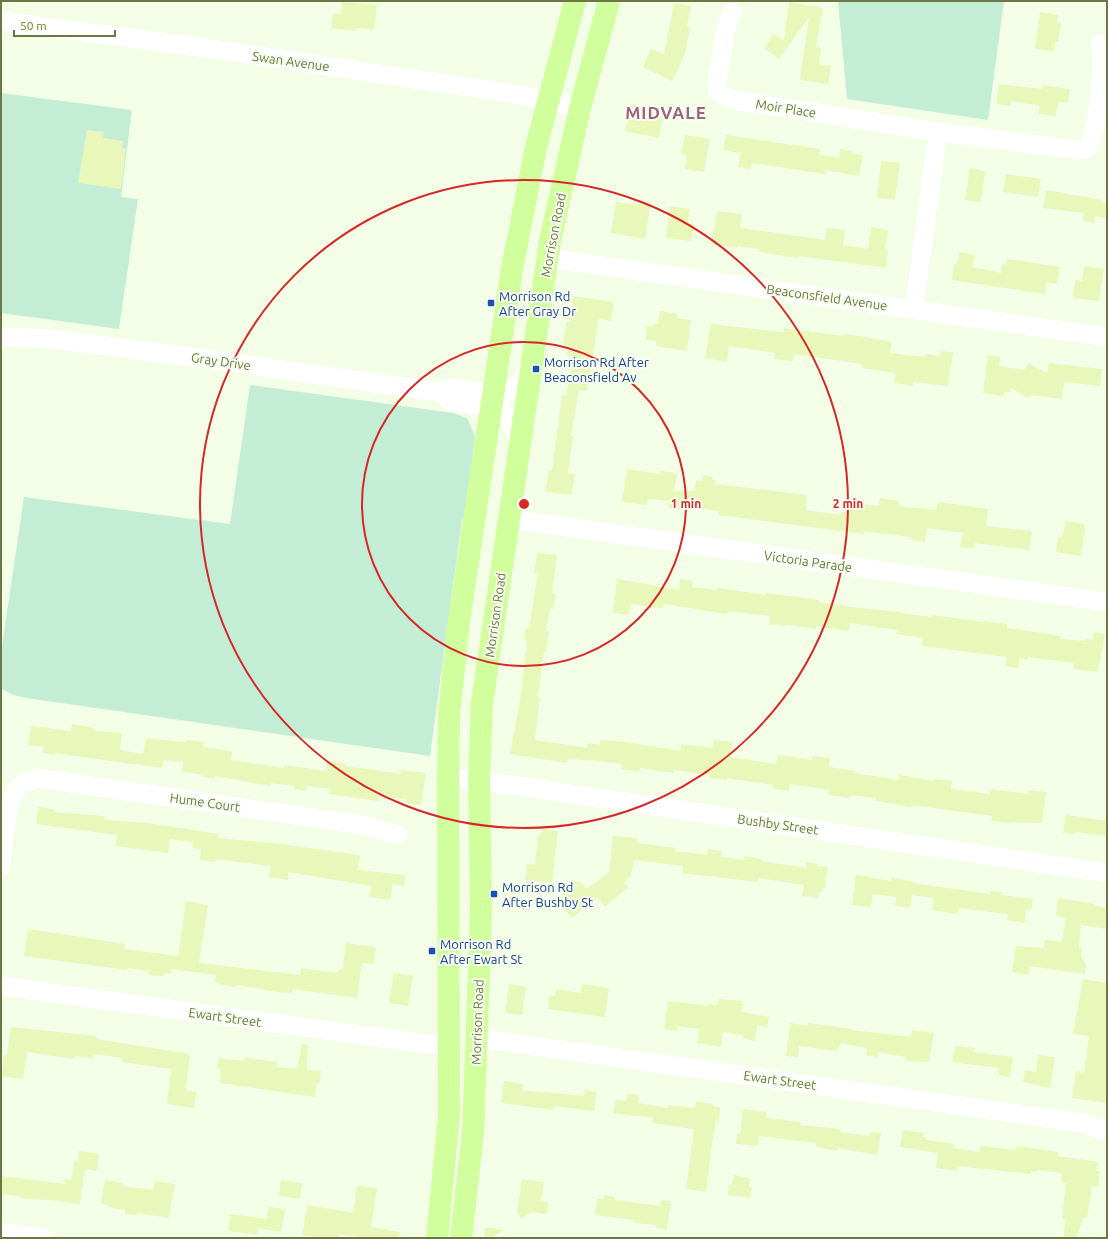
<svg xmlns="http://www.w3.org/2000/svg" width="1108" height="1239" viewBox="0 0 1108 1239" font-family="Ubuntu,sans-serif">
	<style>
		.green { fill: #c3eed5 }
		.building { fill: #e9f7bb }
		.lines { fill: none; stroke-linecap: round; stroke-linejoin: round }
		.minor { stroke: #fff; stroke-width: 19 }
		.major { stroke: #d2ff9d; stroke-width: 22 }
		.ring { fill: none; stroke: #d62828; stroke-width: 2 }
		.transit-dot { fill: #1a4fb4; stroke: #f8ffef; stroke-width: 1.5 }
		.labels { text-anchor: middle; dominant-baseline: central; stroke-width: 4; stroke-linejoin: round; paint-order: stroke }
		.street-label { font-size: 13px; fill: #6d7645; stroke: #f8ffef }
		.transit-label { font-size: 13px; fill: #164399; stroke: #f8ffef; text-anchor: start }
		.district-label { font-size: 17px; font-weight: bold; letter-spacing: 1px; fill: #9e6381; stroke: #f8ffef }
		.centre { fill: #d62828; stroke: #f8ffef; stroke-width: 2 }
		.ring-label { font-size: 12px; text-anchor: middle; font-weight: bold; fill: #d62828; stroke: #f8ffef; stroke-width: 4; stroke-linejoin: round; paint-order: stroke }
	</style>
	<rect width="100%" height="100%" fill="#f4fee6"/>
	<g class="green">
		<polygon points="838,1 1004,1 988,120 847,99"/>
		<polygon points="1,93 132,110 121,197 138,199 119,329 1,313"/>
		<polygon points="250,385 453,413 467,418 475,436 465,522 462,519 430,756 26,698 13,695 2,689 1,653 24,497 230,524"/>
	</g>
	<g class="building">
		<polygon points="342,2 377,5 374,30 356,28 356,31 331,28 333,13 341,14"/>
		<polygon points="789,2 823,8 816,47 821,48 819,64 831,66 828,84 800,80 809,17 779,59 764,48 774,34 784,41"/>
		<polygon points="674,3 691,6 687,26 690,27 685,54 672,81 643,67 651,49 664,54"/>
		<polygon points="1040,12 1058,15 1057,23 1061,23 1058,42 1055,42 1054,51 1035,49"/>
		<polygon points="999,84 1042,89 1043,85 1070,89 1068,103 1058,102 1056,116 1038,114 1040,106 1011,101 1010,106 996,104"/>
		<polygon points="631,104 664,110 659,138 625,131"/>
		<polygon points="87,130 104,132 103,138 123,141 122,148 126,149 121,189 78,183"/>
		<polygon points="685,135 710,139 704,172 685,169 687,155 681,154"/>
		<polygon points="726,135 820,149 819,155 839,158 840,149 852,151 851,153 863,155 859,176 825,170 825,174 752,163 751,169 738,167 741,153 723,150"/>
		<polygon points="881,161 900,163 895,200 877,198"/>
		<polygon points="970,168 985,171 981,202 965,200"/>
		<polygon points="1006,174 1041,179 1038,197 1003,192"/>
		<polygon points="1046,190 1101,200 1102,203 1107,203 1107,218 1095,216 1094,223 1083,221 1084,213 1043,208"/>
		<polygon points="639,200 651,202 645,239 611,233 616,202 638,205"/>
		<polygon points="670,206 690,209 688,223 694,224 691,241 666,238"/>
		<polygon points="717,211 742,214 740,228 825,240 827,228 845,230 843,245 868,249 871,227 888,230 885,250 888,250 886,268 799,256 799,258 785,256 759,252 760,249 737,246 737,248 711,244"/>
		<polygon points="959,252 975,255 973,267 1001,273 1002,264 1005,265 1007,259 1060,267 1057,284 1047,282 1045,294 952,280 954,264 957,265"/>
		<polygon points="1084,266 1104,269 1099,301 1073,298 1075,280 1082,281"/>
		<polygon points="573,296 614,302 611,321 599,319 587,391 579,390 571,436 573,437 568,473 575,474 572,495 545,492 549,470 552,471 562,395 566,396 573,357 567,356 569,347 563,346 566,322 570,322"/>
		<polygon points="660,311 678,314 677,318 691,320 687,351 656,346 656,341 646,340 647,326 653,327 654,324 658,324"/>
		<polygon points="711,324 772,331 784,332 784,328 842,336 842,334 860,336 892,342 890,353 924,357 925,354 940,356 940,351 953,352 948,386 913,382 913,386 894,383 895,373 861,368 862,364 794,354 793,361 774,359 775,353 729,346 727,362 705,358"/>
		<polygon points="988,355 1000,357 999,366 1024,370 1028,363 1047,373 1049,363 1102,369 1100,386 1064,382 1062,399 1030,395 1028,398 1011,388 1010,392 1005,392 1004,396 983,393"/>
		<polygon points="627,469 660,474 660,471 677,473 674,491 695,491 696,480 702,481 703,475 713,477 712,480 716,480 715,484 807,495 806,510 840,515 841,512 846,512 848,502 879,506 880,498 899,501 898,506 936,510 938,502 988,509 986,526 1032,531 1029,550 975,543 974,549 960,547 963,533 927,528 925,542 911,540 911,537 864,531 864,534 718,515 719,511 700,508 700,506 680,504 679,510 668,508 669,501 648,499 647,505 622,502"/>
		<polygon points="1065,521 1084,524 1085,529 1081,556 1056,552 1058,537 1063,536"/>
		<polygon points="537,553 557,555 552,593 556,594 553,609 550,608 546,631 549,631 546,653 544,652 538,697 540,697 535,740 587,748 588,743 600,745 600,740 625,742 680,751 681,744 713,748 714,740 733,742 730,757 776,764 778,755 812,760 812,756 830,758 829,767 855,771 854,773 898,780 899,775 934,781 934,779 952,781 951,789 990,794 991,789 1028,794 1028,790 1046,792 1042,823 1011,822 1011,823 991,821 992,816 912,805 911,807 894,804 876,801 876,798 851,795 850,798 828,795 829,790 790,784 789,791 772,789 773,785 727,778 727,780 709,778 709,775 674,770 674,773 640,768 639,772 621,769 622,764 598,761 568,759 567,763 510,754 521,695 527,640 524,639 526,628 529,629 538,573 534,573"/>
		<polygon points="617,579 679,590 680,579 693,581 692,587 716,590 717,588 766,595 766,593 819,600 819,602 852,607 900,612 900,613 932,617 932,615 984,622 984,621 1007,624 1007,628 1060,636 1060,639 1085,641 1086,639 1093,640 1094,632 1105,634 1098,672 1073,669 1074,663 1028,657 1027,660 1020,658 1018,668 1006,666 1007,657 922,646 923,638 896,634 897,630 850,623 849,631 816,626 816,629 787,625 786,626 769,624 770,616 728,611 727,614 664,604 663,608 631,604 629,615 613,613"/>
		<polygon points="72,724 95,728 94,731 122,733 120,750 143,754 146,738 185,742 186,740 204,742 203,747 232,751 231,760 284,768 284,765 326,771 328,761 346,764 346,766 401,774 401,770 426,773 421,805 406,803 406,799 380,796 379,801 363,799 329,794 330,789 307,786 306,791 294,789 295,786 271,783 271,786 215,776 215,779 204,777 204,775 182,772 183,762 163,760 162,768 125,763 55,753 55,755 43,753 44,747 28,745 31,726 71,731"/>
		<polygon points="38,807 54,809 54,812 105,816 104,820 148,823 219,834 218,838 273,843 360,855 358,870 406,875 404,886 393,884 390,900 369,897 371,886 288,872 288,880 269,877 271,866 215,859 215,862 200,860 201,849 193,848 193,842 170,839 168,853 115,846 117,835 36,824"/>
		<polygon points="1066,815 1107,821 1107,836 1075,832 1075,834 1063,833"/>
		<polygon points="542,828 558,831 552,883 525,880 527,864 535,865 538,835 541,835"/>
		<polygon points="613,836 637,838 637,843 676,848 675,851 707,855 708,849 722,851 721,857 744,860 744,856 762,859 761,861 806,868 806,862 817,864 817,866 828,867 825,888 822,888 822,892 819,892 818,898 802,896 804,885 759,878 758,882 682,873 683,866 634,860 631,876 624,882 628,887 605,907 597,897 572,918 557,900 575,882 580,882 587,889 609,872"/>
		<polygon points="856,875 891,881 892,877 920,884 990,894 991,891 1002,892 1001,895 1033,899 1031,910 1026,910 1025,923 1007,920 1008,914 959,908 958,914 932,910 934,898 912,895 910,908 895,906 896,897 873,894 871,907 852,905"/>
		<polygon points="1058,898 1095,904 1095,906 1107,908 1107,929 1081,925 1079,948 1082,948 1081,957 1086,964 1085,974 1030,966 1028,975 1012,972 1016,946 1044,948 1045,940 1062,942 1066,918 1056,916"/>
		<polygon points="186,901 208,905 199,963 300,975 301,968 336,973 343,967 346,943 376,947 373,964 362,963 357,998 293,989 292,993 283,992 283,993 237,985 236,987 219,984 219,983 215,982 216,975 172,969 171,974 164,973 163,976 148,975 149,971 128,968 127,970 24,956 28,929 125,944 124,949 178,956"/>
		<polygon points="394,973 413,976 408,1006 389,1003"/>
		<polygon points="1083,979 1107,983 1107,1103 1072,1098 1076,1071 1084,1073 1089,1036 1073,1034"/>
		<polygon points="509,984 526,987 522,1015 505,1013"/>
		<polygon points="582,984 609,988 605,1017 548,1009 549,996 555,996 556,989 581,993"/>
		<polygon points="719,999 743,1001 741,1012 769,1017 767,1027 757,1025 755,1041 743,1039 743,1035 723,1032 721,1047 697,1043 699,1029 677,1026 677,1031 664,1029 668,1001 709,1006 709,1004 718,1005"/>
		<polygon points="790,1023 808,1026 808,1023 852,1029 852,1030 911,1037 912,1030 934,1033 929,1062 905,1061 906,1057 878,1052 878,1057 866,1055 867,1048 841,1043 837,1051 799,1046 798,1057 786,1056"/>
		<polygon points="11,1027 97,1036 96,1039 190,1054 186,1090 197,1092 194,1108 167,1104 171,1069 122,1062 122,1058 94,1054 93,1059 75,1056 74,1059 27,1052 23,1079 1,1076 4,1055 7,1055"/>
		<polygon points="302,1044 308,1045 307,1070 321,1071 320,1083 317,1083 315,1097 220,1083 221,1069 217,1069 219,1058 244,1061 244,1057 255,1059 278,1062 277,1067 297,1069"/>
		<polygon points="955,1046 975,1048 974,1052 1013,1057 1010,1077 998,1075 999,1068 952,1062"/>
		<polygon points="1038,1055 1055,1057 1050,1088 1023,1082 1025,1070 1036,1072"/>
		<polygon points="504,1081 523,1084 522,1090 543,1093 544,1092 584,1096 585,1090 597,1092 594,1111 554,1106 554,1110 501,1103"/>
		<polygon points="627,1094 639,1095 638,1103 667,1108 668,1105 695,1108 696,1102 700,1102 713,1104 713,1106 720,1107 719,1121 716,1121 712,1142 706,1192 686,1189 694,1129 652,1123 653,1118 613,1113 616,1100 626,1101"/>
		<polygon points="743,1109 767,1112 766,1118 801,1122 800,1125 841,1129 840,1132 869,1136 870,1132 881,1133 877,1155 838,1148 837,1151 816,1147 816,1143 759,1136 758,1146 736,1144 737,1133 740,1134"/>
		<polygon points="903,1130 924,1133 923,1137 926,1137 926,1140 954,1144 953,1148 980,1152 980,1146 1017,1150 1017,1146 1058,1152 1058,1156 1098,1162 1096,1171 1100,1171 1098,1187 1092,1186 1087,1218 1083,1218 1077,1238 1063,1238 1066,1219 1062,1218 1066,1183 1061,1182 1062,1173 1037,1170 1036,1172 1031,1171 1031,1174 958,1166 957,1171 936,1168 938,1153 900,1147"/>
		<polygon points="79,1151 99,1154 97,1171 85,1169 80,1204 50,1200 20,1198 20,1196 1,1194 1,1176 65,1184 65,1179 72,1180 74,1160 78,1161"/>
		<polygon points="734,1175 750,1178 749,1187 752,1188 750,1198 728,1195 729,1185 732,1185"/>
		<polygon points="522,1179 544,1182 541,1201 549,1202 547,1214 532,1212 521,1219 517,1212"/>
		<polygon points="105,1180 122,1183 122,1186 154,1190 155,1181 175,1184 169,1218 137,1213 137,1215 125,1214 125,1210 108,1207 108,1205 101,1204"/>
		<polygon points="281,1180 302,1183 300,1199 279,1196"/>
		<polygon points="357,1186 377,1188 371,1227 400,1232 399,1238 365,1238 339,1234 339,1238 302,1236 307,1205 353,1213"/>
		<polygon points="604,1195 615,1197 615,1200 660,1206 661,1200 671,1201 667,1230 656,1228 656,1225 634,1223 635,1220 595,1215 597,1199 603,1199"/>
		<polygon points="268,1207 285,1209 281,1232 258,1228 257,1235 228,1231 230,1214 267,1219"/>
		<polygon points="485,1227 504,1230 491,1238 484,1238"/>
	</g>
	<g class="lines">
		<g class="minor">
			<path d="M732,12L725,32L717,83V91L734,100L938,132L1078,150L1086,149C1099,130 1104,67 1101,43"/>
			<polyline points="1,21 199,47 515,94 580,108"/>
			<polyline points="547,258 1107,337"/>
			<polyline points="914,309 938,132"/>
			<polyline points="1,337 52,339 199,358 439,392 450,388 485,393 508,418 520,440"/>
			<polyline points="446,398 449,401 481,406 507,394 522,380 531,362"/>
			<polyline points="509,519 1107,602"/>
			<polyline points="448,778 510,785 1107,873"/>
			<path d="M1,866C4,844 4,795 24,783C27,781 32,780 36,778L364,825L398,835"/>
			<polyline points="1,986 449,1047"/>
			<polyline points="477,1038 1083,1123 1107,1132"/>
			<polyline points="1,1232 44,1238"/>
		</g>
		<g class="major">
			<polyline points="437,1238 449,1116 448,778 449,715 459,621 512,269 536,147 575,1"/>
			<polyline points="461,1238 473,1133 479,971 481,905 479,780 482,703 550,241 580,108 609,1"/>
		</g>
	</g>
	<g class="ring">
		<circle cx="524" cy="504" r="162"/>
		<circle cx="524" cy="504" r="324"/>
	</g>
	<g class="transit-dot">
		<rect x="487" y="299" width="8" height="8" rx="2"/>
		<rect x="532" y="365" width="8" height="8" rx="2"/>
		<rect x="490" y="890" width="8" height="8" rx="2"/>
		<rect x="428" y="947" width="8" height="8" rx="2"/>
	</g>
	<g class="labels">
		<g class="street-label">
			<text transform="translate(291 61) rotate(8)">Swan Avenue</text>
			<text transform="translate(786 108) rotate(9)">Moir Place</text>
			<text transform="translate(553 235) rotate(-79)">Morrison Road</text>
			<text transform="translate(827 297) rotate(8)">Beaconsfield Avenue</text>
			<text transform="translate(221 361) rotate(8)">Gray Drive</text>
			<text transform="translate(808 561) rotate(8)">Victoria Parade</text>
			<text transform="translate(495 615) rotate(-82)">Morrison Road</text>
			<text transform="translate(205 802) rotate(8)">Hume Court</text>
			<text transform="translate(778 824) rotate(8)">Bushby Street</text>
			<text transform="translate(225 1017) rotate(8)">Ewart Street</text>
			<text transform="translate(477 1022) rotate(-88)">Morrison Road</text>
			<text transform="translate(780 1080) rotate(8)">Ewart Street</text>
		</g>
		<g class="transit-label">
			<text x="499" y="296">Morrison Rd<tspan x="499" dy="15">After Gray Dr</tspan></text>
			<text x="544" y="362">Morrison Rd After<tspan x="544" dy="15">Beaconsfield Av</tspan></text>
			<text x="502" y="887">Morrison Rd<tspan x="502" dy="15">After Bushby St</tspan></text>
			<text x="440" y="944">Morrison Rd<tspan x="440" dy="15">After Ewart St</tspan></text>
		</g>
		<g class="district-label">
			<text x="666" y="112">MIDVALE</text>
		</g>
	</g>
	<circle cx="524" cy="504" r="6" class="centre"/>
	<g class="ring-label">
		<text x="686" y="508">1 min</text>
		<text x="848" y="508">2 min</text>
	</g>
	<rect width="1108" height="1239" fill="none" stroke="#6d7645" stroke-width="4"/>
	<path d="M14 30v6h101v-6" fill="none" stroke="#6d7645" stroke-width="2"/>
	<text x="20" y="30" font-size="12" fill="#6d7645" stroke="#f8ffef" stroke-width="3" paint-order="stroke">50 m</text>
</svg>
